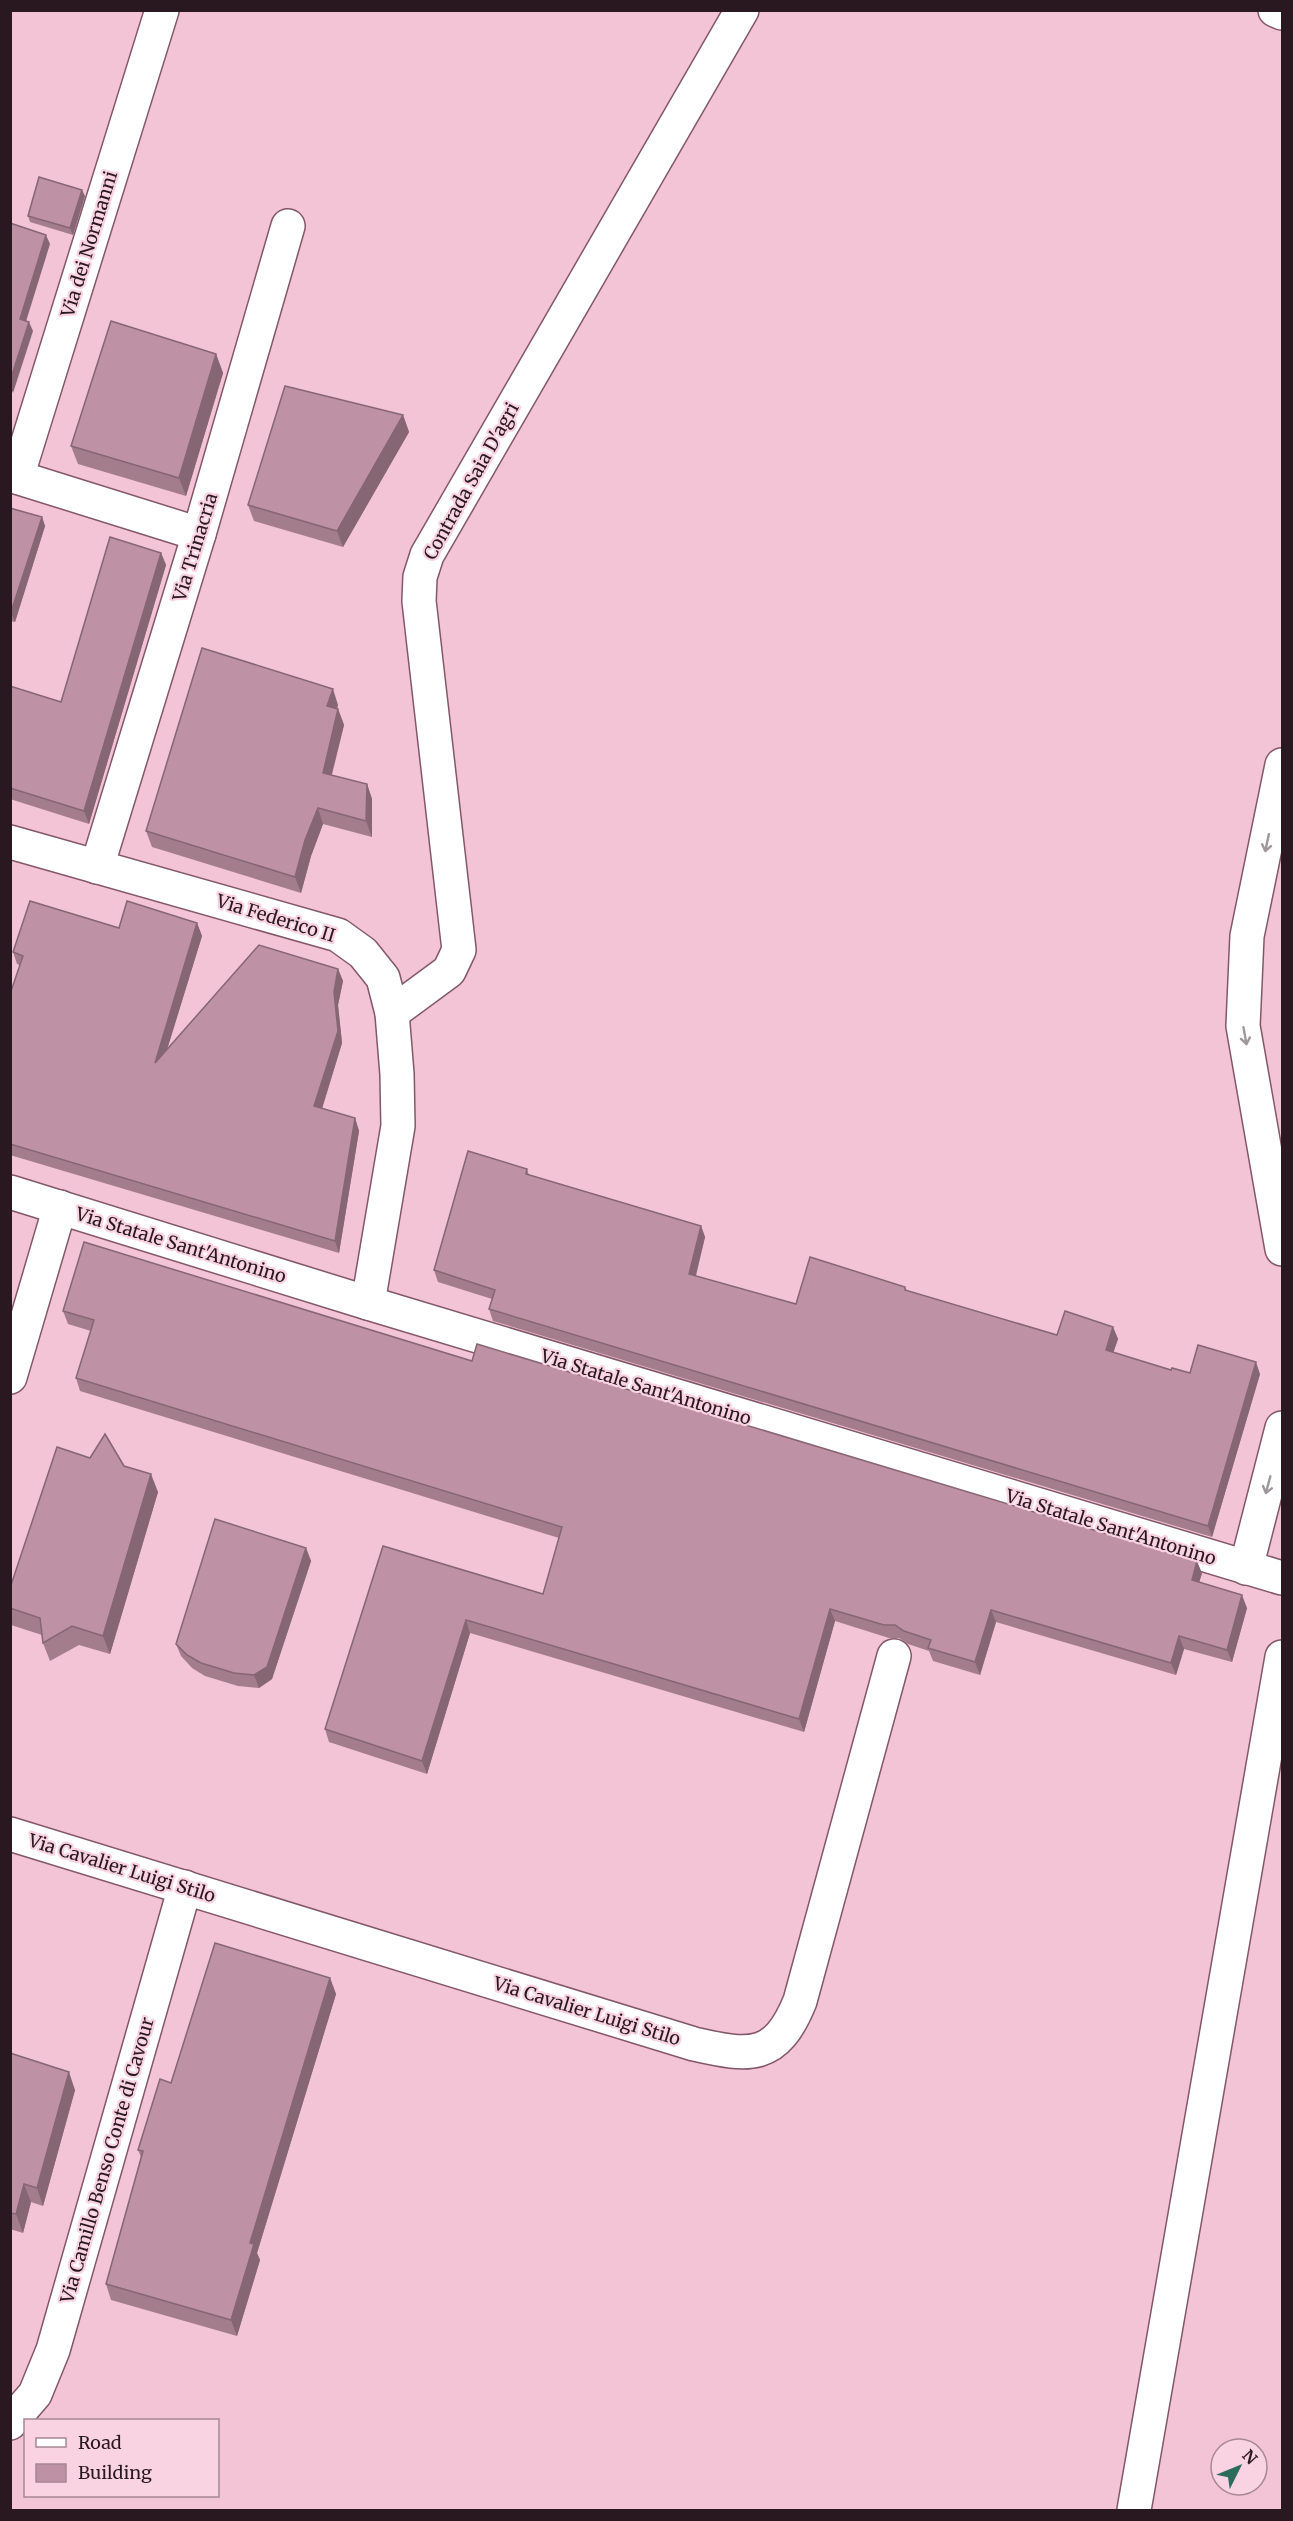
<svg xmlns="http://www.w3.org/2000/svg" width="1293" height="2521" viewBox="0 0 1293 2521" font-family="Merriweather,serif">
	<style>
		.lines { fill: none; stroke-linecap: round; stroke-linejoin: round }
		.street-casing { stroke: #825869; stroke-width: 36 }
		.secondary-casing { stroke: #825869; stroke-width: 36 }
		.highway-casing { stroke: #825869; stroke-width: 36 }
		.street { stroke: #fff; stroke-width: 33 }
		.secondary { stroke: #fff; stroke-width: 33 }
		.highway { stroke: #fff; stroke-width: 33 }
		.wall { fill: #a47d8d }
		.shaded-wall { fill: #866673 }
		.building { fill: #bf91a4; stroke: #866673; stroke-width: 1.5 }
		.oneway { stroke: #9f979b }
		.labels { text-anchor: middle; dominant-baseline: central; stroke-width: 4.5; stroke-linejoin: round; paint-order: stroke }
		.street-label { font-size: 18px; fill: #2a1820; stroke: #fad3e2 }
	</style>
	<rect width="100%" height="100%" fill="#f3c3d6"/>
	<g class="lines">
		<g class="street-casing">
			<g id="street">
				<polyline points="1275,10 1282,13"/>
				<polyline points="10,475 199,534"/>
				<polyline points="17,477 162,10"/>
				<polyline points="10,842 338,935 363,953 383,978 392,1013 397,1074 398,1126 368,1303"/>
				<polyline points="97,867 199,534 288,226"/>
				<polyline points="392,1013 449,971 459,950 419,601 420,577 427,555 742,10"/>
				<polyline points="10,1377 60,1207"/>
				<path d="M10,1834L694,2044C751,2057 776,2060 800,2001L894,1656"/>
				<polyline points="10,2423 35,2394 53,2350 185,1887"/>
			</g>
		</g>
		<g class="secondary-casing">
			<g id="secondary">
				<polyline points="1282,765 1247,936 1243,1026 1282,1249"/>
				<polyline points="10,1192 368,1303 1282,1578"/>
				<polyline points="1246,1568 1282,1428"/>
			</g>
		</g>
		<g class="highway-casing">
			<polyline id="highway" points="1134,2510 1282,1657"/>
		</g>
		<use href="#street" class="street"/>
		<use href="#secondary" class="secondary"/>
		<use href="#highway" class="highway"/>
	</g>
	<g class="wall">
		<polygon points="85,196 73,235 30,222 28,216"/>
		<polygon points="216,354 223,373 186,496 78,464 71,446"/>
		<polygon points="403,415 409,432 343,547 254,521 248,505"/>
		<polygon points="10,508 42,517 45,526 15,622 10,621"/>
		<polygon points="161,553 166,565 89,824 10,799 10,686 61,702"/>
		<polygon points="338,705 337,709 338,709 344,725 332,775 367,784 372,799 372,837 323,824 311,856 301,893 152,847 146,831"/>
		<polygon points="197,923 202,936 167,1049 338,969 343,981 338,1005 342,1043 322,1109 355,1118 359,1131 339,1253 10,1155 10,994 20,965 17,964 13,952 119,928"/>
		<polygon points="527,1169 529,1175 701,1226 705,1237 696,1276 796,1304 905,1287 907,1291 1057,1335 1113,1327 1118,1339 1113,1353 1171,1370 1190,1373 1260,1374 1212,1537 493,1321 489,1309 492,1299 438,1282 434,1270"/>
		<polygon points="63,1311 472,1361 1202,1573 1199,1582 1247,1608 1232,1662 1184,1649 1176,1675 996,1622 980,1675 933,1661 929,1651 908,1644 899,1638 889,1638 835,1621 804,1732 470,1633 427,1774 329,1742 325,1729 383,1546 543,1594 559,1538 80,1391 76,1378 91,1331 68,1324"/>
		<polygon points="90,1458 124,1466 158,1492 110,1654 79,1645 50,1661 43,1643 42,1635 11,1625 10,1588"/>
		<polygon points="306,1548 311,1561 272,1679 259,1688 238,1686 205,1676 192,1668 181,1656 176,1644"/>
		<polygon points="330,1978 336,1994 257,2253 260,2260 237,2336 111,2300 106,2284 141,2157 138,2150 171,2083"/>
		<polygon points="10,2053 75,2090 43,2206 31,2202 23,2233 10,2229"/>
	</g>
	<g class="shaded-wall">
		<polygon points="82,190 85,196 73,235 70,228"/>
		<polygon points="46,235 50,244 24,328 20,319"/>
		<polygon points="29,322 33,331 13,393 10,386 10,381"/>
		<polygon points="216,354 223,373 186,496 179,478"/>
		<polygon points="403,415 409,432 343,547 337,531"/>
		<polygon points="42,517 45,526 15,622 11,612"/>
		<polygon points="161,553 166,565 89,824 84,811"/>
		<polygon points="333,689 338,705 333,722 327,706"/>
		<polygon points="338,709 344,725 328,788 323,773"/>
		<polygon points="367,784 372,799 372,837 366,821"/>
		<polygon points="318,808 323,824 311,856 301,893 295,877 305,840"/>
		<polygon points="197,923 202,936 159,1076 155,1063"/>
		<polygon points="338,969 343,981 338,1005 342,1043 319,1118 314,1106 334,992"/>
		<polygon points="355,1118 359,1131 339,1253 335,1241"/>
		<polygon points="701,1226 705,1237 693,1286 689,1274"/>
		<polygon points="1113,1327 1118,1339 1110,1362 1106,1350"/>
		<polygon points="1256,1362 1260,1374 1212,1537 1208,1526"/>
		<polygon points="151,1474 158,1492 110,1654 103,1636"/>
		<polygon points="306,1548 311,1561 272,1679 259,1688 254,1675"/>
		<polygon points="1197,1561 1202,1573 1196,1593 1192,1580"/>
		<polygon points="1242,1595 1247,1608 1232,1662 1227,1650"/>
		<polygon points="830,1609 835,1621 804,1732 799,1719"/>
		<polygon points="991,1610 996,1622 980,1675 975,1662"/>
		<polygon points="466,1620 470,1633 427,1774 422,1761"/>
		<polygon points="1179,1636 1184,1649 1176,1675 1171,1663"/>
		<polygon points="330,1978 336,1994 257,2253 260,2260 237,2336 231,2320 250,2243"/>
		<polygon points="69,2072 75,2090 43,2206 37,2188"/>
		<polygon points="24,2184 31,2202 23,2233 16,2214"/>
	</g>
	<g class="building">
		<polygon points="39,177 82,190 70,228 28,216"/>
		<polygon points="10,223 46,235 20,319 29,322 10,381"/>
		<polygon points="111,321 216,354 179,478 71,446"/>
		<polygon points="285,386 403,415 337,531 248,505"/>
		<polygon points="10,508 42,517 11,612 10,612"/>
		<polygon points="110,537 161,553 84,811 10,788 10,686 61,702"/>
		<polygon points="202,648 333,689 327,706 338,709 323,773 367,784 366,821 318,808 305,840 295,877 146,831"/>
		<polygon points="30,901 119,928 127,901 197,923 155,1063 259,945 338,969 334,992 338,1031 314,1106 355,1118 335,1241 10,1144 10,994 23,956 13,952"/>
		<polygon points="468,1151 527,1169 526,1174 701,1226 689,1274 796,1304 810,1257 905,1287 905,1290 1057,1335 1065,1311 1113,1327 1106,1350 1171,1370 1172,1368 1190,1373 1198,1345 1256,1362 1208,1526 489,1309 495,1290 434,1270"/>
		<polygon points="84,1242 472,1361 477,1344 1197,1561 1192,1580 1242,1595 1227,1650 1179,1636 1171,1663 991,1610 975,1662 928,1648 931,1640 904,1631 895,1625 884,1625 830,1609 799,1719 466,1620 422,1761 325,1729 383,1546 543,1594 562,1527 76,1378 94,1320 63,1311"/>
		<polygon points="105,1434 124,1466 151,1474 103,1636 72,1626 43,1643 40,1618 10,1608 10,1588 57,1447 90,1458"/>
		<polygon points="215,1519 306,1548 267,1667 254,1675 234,1673 201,1663 187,1655 176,1644"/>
		<polygon points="215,1943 330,1978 250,2243 254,2244 231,2320 106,2284 143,2151 138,2150 160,2079 171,2083"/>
		<polygon points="10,2053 69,2072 37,2188 24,2184 16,2214 10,2213"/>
	</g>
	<defs><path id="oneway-shaft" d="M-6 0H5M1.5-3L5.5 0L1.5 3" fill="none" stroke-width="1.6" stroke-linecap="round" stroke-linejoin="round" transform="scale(1.5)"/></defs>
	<g class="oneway">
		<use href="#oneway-shaft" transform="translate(1267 843) rotate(102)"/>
		<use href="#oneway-shaft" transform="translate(1245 1036) rotate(80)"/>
		<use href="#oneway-shaft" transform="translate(1268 1485) rotate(105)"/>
	</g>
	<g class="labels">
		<g class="street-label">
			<text transform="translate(89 244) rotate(-73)">Via dei Normanni</text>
			<text transform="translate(471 481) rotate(-61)">Contrada Saia D'agri</text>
			<text transform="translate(195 547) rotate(-73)">Via Trinacria</text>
			<text transform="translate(276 918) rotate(17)">Via Federico II</text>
			<text transform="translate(181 1245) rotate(17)">Via Statale Sant'Antonino</text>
			<text transform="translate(646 1387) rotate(17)">Via Statale Sant'Antonino</text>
			<text transform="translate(1111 1527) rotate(17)">Via Statale Sant'Antonino</text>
			<text transform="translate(122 1868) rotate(17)">Via Cavalier Luigi Stilo</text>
			<text transform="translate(587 2011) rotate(17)">Via Cavalier Luigi Stilo</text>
			<text transform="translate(107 2160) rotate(-74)">Via Camillo Benso Conte di Cavour</text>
		</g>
	</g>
	<rect width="1293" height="2521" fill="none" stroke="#2a1820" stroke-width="24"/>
	<rect x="24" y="2419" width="195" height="78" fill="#fad3e2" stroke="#a78894" stroke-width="1.5"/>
	<rect x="36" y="2438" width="30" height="9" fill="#ffffff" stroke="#a78894" stroke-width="1.5"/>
	<text x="78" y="2449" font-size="18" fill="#2a1820">Road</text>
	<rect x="36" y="2464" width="30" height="18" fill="#bf91a4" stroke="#a78894" stroke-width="1.5"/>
	<text x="78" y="2479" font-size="18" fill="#2a1820">Building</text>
	<g transform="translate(1239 2467) rotate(47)"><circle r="28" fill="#fad3e2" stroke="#a78894" stroke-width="1.5"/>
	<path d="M0-4.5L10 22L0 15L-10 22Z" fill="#2b6c5a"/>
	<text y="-9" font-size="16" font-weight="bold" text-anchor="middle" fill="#2a1820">N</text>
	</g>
</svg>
